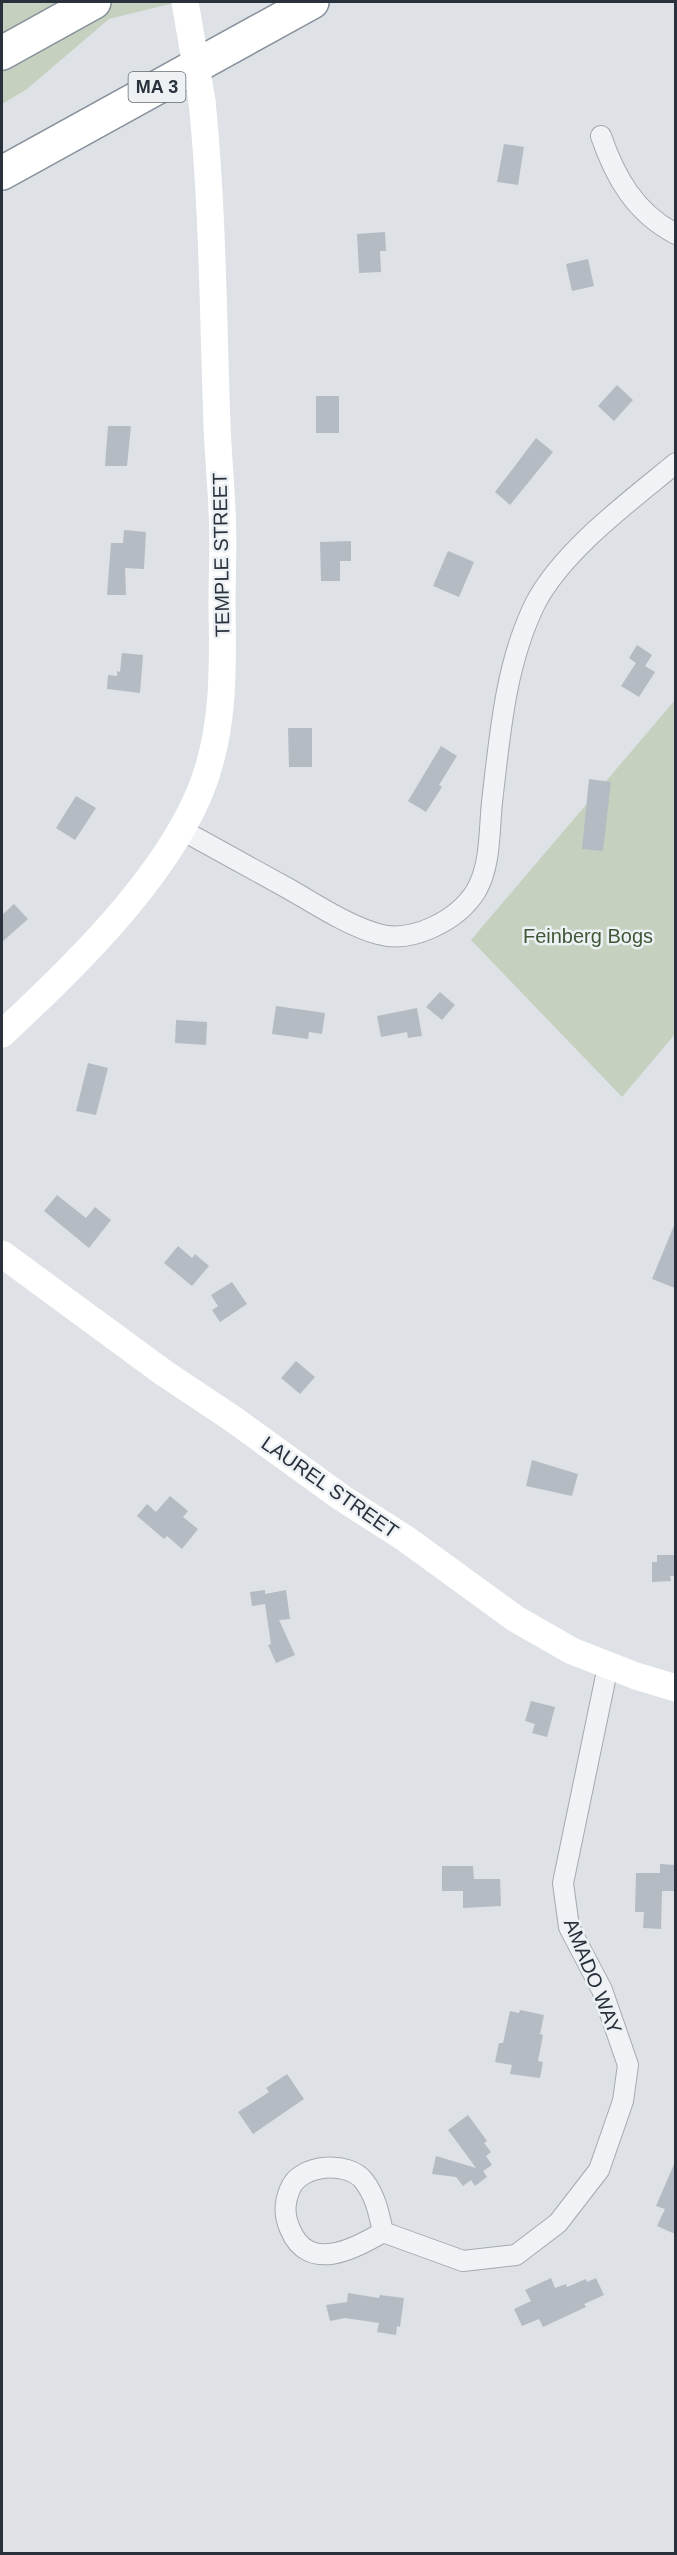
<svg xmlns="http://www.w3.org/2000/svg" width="677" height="2555" viewBox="0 0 677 2555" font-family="Arial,sans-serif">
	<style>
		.green { fill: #c5d0bf }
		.building { fill: #b5bbc3 }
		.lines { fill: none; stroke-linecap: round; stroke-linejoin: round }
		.minor-casing { stroke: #a4a9b0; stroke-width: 22 }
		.motorway-casing { stroke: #86919c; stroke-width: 36 }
		.minor { stroke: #f0f2f5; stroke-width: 20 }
		.secondary { stroke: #fff; stroke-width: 27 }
		.motorway { stroke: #fff; stroke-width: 33 }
		.secondary-bridge { stroke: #fff; stroke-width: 27 }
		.labels { text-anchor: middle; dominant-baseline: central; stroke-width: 5; stroke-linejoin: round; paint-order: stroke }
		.shield { fill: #edf1f4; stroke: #636b73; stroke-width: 1.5 }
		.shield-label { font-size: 18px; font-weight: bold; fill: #28313c }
		.street-label { font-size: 20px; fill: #28313c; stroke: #edf1f4 }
		.park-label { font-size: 20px; fill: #3f5736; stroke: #edf1f4 }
	</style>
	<rect width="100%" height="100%" fill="#dee2e6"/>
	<g class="green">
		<polygon points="2,2 178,2 109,19 27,89 2,104"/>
		<polygon points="675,700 675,1034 622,1097 471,940"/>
	</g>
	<g class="building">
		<polygon points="504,144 524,147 518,185 497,182"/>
		<polygon points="385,232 386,251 380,251 381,272 359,273 357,234"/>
		<polygon points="588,259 594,286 572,291 566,264"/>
		<polygon points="617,385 633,400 614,421 598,406"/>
		<rect x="316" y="396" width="23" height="37"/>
		<polygon points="108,426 131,426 127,466 105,466"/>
		<polygon points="536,438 553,452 510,505 495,492"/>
		<polygon points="124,530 146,532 144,569 125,568 126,595 107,595 111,543 123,543"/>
		<polygon points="351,541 351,561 340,561 340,581 321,581 320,542"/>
		<polygon points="448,551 474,562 459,597 433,586"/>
		<polygon points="637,645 652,655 645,666 655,672 639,697 621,686 636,663 629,658"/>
		<polygon points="122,653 143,655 140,693 107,689 108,675 117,676 117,671 120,672"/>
		<polygon points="288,728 312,728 312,767 289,767"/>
		<polygon points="441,746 457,756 439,785 442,787 426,812 408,801"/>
		<polygon points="589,779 611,782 603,851 582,849"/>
		<polygon points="76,796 96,808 75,840 56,828"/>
		<polygon points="14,904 28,919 2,942 2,915"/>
		<polygon points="440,992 455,1005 442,1020 426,1007"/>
		<polygon points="276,1006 325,1013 322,1034 309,1032 308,1039 272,1034"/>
		<polygon points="417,1008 422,1036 408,1038 407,1032 381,1037 377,1016"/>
		<polygon points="176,1020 207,1022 206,1045 175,1043"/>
		<polygon points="88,1063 108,1068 96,1115 76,1111"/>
		<polygon points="57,1195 86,1218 95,1207 111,1220 89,1248 44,1211"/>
		<polygon points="675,1223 675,1288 652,1279"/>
		<polygon points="178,1246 192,1258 195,1254 209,1266 192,1286 164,1263"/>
		<polygon points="232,1282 247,1304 220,1322 212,1310 218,1306 211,1295"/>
		<polygon points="296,1361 315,1377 300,1394 281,1378"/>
		<polygon points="532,1460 578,1474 572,1496 526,1486"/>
		<polygon points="170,1496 188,1511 183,1517 198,1529 182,1549 167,1536 164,1539 137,1516 147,1504 156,1512"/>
		<polygon points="657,1555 675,1555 675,1576 670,1576 671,1581 652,1582 652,1562 657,1562"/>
		<polygon points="265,1590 265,1594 286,1590 290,1619 279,1620 295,1655 276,1663 268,1645 271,1644 265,1604 252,1606 250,1592"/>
		<polygon points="531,1701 555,1707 547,1737 532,1733 535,1724 525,1721"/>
		<polygon points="660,1864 675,1865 675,1891 662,1891 661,1929 643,1928 644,1912 635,1912 636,1873 660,1873"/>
		<polygon points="442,1866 473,1866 474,1879 500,1879 501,1906 463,1908 463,1891 442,1891"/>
		<polygon points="520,2010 544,2015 540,2034 543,2035 538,2061 543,2062 540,2078 510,2074 512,2065 495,2062 499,2043 503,2043 510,2011 519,2013"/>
		<polygon points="287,2074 304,2099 253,2134 238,2112 269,2092 266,2088"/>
		<polygon points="468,2115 487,2141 484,2143 491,2152 486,2156 492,2165 483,2171 487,2177 475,2186 471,2180 463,2186 456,2177 432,2174 436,2156 476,2168 448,2130"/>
		<polygon points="675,2162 675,2234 657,2226 665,2209 656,2206"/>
		<polygon points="551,2278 555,2288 566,2284 567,2287 586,2279 587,2282 596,2278 604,2295 584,2304 586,2307 543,2327 539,2319 522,2326 514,2309 531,2301 525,2290"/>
		<polygon points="348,2293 379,2298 380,2295 404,2298 400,2327 397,2326 396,2335 377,2332 379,2323 345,2318 330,2321 326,2305 347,2302"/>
	</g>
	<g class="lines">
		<g class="minor-casing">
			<g id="minor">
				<path d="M601,136C615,177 635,213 676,234"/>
				<path d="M182,830C218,850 253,869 289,889C317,905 347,925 378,934C412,944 458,920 476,891C491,865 489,831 492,802C500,735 505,665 535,604C562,551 630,501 676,463"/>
				<path d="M383,2232C353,2250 308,2273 290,2229C284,2215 284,2204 290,2189C300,2164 348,2160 364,2181C376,2197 379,2214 383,2232L463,2261L516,2255L558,2223L599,2170L623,2101L628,2065L602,1990L569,1927L563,1883L608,1666"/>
			</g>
		</g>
		<g class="motorway-casing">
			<g id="motorway">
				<polyline points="2,53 94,2"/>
				<polyline points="2,173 312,2"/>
			</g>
		</g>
		<use href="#minor" class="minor"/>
		<g class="secondary">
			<path d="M2,1034C72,969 163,881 200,792C225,731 223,667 222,603C222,572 224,542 222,511C221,482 218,454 217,425C213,317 213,209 202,101"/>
			<polyline points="2,1254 164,1373 233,1419 342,1498 406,1539 516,1619 572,1651 636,1676 676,1688"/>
		</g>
		<use href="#motorway" class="motorway"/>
		<polyline class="secondary-bridge" points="185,2 202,101"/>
	</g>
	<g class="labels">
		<rect class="shield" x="128.5" y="72" width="57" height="30" rx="4.5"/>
		<g class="shield-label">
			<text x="157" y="87">MA 3</text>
		</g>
		<g class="street-label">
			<text transform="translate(221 555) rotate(-91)">TEMPLE STREET</text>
			<text transform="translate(330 1487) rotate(35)">LAUREL STREET</text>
			<text transform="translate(593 1976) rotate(68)">AMADO WAY</text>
		</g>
		<g class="park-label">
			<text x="588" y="936">Feinberg Bogs</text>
		</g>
	</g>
	<rect width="677" height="2555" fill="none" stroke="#28313c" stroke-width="6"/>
</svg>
